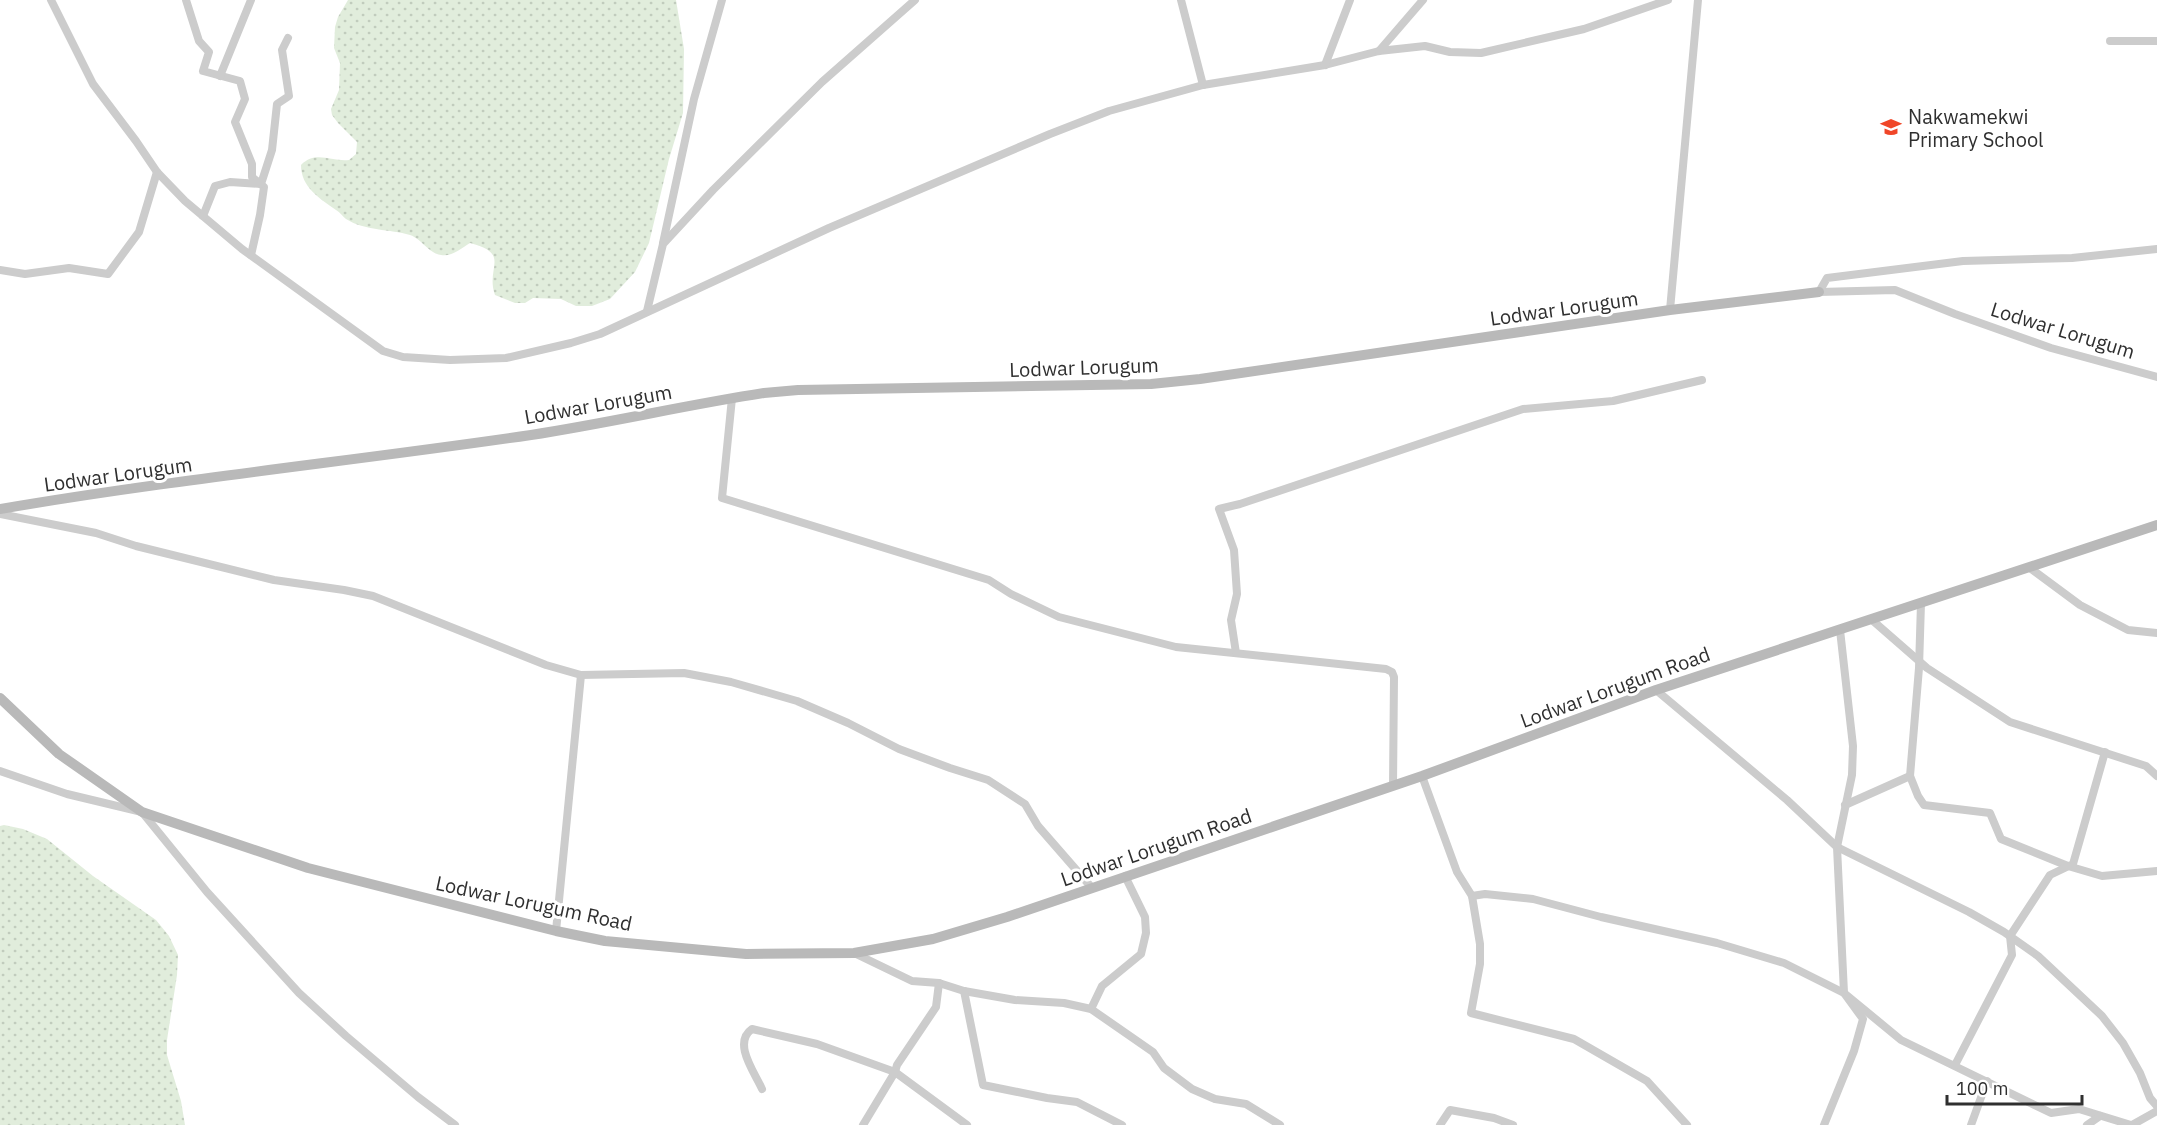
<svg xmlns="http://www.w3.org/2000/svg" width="2157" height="1125" viewBox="0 0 2157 1125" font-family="'IBM Plex Sans',sans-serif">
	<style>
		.grass { fill: url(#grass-dots) }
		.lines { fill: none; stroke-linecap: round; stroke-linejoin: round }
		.street { stroke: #ccc; stroke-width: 8 }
		.secondary { stroke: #b9b9b9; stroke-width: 10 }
		.labels { text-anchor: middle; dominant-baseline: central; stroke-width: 6; stroke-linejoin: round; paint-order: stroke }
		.poi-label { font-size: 20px; fill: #2f2f2f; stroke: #fff; text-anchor: start }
		.street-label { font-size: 20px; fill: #2f2f2f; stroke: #fff }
	</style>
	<defs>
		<pattern id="grass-dots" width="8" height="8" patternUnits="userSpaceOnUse" patternTransform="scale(1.5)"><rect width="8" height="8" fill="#e1eddc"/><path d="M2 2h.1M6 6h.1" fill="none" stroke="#c1ccbd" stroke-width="1.8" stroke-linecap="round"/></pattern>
	</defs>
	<rect width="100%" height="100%" fill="#fff"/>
	<g class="grass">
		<path d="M348,0H676L684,49L683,113L669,159L649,243L635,272L610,299L592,306H576L561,299L533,298L525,303H515L495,295C485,267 512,254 470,243C462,248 452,257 441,255C428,253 422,239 410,235C390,229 365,231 346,219C343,217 340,212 336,210C319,198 301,187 301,165C316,150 331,162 349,160L356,154L357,142L338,123L332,115L331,109L339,90L340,63L334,48L335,27L338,17Z"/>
		<polygon points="4,825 23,829 47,839 93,876 156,920 169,936 178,955 177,975 167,1040 167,1055 181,1101 185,1125 0,1125 0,826"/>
	</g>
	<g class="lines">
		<g class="street">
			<polyline points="51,0 93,84 136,141 157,172 185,201 242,249 383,351 403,357 450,360 506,358 571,343 600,334 829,228 1050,134 1109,111 1203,85 1325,65 1379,51 1425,46 1450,52 1481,53 1584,29 1668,0"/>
			<polyline points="186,0 199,41 209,52 203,71 240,81 245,99 235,122 252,164 252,177 264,187 260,215 251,255"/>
			<polyline points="1181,0 1203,85"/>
			<polyline points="2110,41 2157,41"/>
			<polyline points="1379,51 1423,0"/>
			<polyline points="1325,65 1350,0"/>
			<polyline points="220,76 251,0"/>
			<polyline points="203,216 215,186 230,182 261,184 272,150 277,104 289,96 282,50 288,38"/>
			<polyline points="663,243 694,99 722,0"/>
			<polyline points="0,270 25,274 69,268 108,274 139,232 157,172"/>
			<polyline points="1819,292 1895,290 1955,314 2051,348 2157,377"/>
			<polyline points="1819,292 1827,278 1963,261 2072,258 2157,249"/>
			<polyline points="1670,310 1698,0"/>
			<polyline points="647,311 663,244 713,190 822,82 915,0"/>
			<polyline points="732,398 722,498 989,580 1011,594 1059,617 1176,647 1386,669 1392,672 1394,677 1393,786"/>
			<polyline points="0,514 96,533 136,546 274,580 344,590 373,596 546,665 581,675 684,673 731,682 797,701 848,723 899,749 950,768 988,780 1025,804 1038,826 1092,888"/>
			<polyline points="2030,568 2080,605 2128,630 2157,633"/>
			<polyline points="1921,603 1919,668 1910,776 1918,796 1924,805 1990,813 2001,839 2068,866 2102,876 2157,871"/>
			<polyline points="1872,620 1927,668 2010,722 2146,766 2157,776"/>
			<polyline points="1236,653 1231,620 1237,594 1234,550 1219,509 1240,504 1523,409 1613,401 1702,380"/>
			<polyline points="1656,690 1787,800 1837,847 1969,912 2004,932 2038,956 2102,1016 2123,1043 2140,1073 2150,1098 2157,1106"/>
			<polyline points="0,771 67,794 142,812 207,892 299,993 346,1036 418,1097 455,1125"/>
			<polyline points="1422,776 1457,872 1472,896 1480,944 1480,964 1471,1013 1574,1039 1647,1081 1687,1125"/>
			<polyline points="1845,805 1910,776"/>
			<polyline points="1472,896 1485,894 1533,899 1601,917 1717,943 1784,963 1844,993 1901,1040 2051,1113 2079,1109 2131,1125"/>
			<polyline points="556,931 581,675"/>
			<polyline points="854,953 912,981 939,983 964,991 1015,1000 1064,1003 1091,1009 1153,1052 1164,1068 1192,1089 1215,1099 1246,1104 1280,1125"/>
			<polyline points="964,991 983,1085 1047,1098 1077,1102 1122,1125"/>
			<polyline points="1091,1009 1102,986 1141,954 1146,933 1145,917 1125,876"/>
			<polyline points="1955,1065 2012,955 2010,936 2050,875 2073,864 2105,752"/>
			<path d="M762,1089C755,1073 732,1043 752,1029L817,1044L895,1072L967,1125"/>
			<polyline points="863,1125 895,1072 897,1065 936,1007 939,983"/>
			<polyline points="1440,1125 1450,1110 1494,1118 1513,1125"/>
			<polyline points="1824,1125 1854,1051 1863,1019 1844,993 1837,847 1852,775 1853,746 1840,630"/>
			<polyline points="1971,1125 1987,1081"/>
			<polyline points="2087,1125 2100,1116"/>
			<polyline points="2132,1125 2157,1111"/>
		</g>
		<g class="secondary">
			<path d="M0,509C176,479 354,461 531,435C609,423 686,405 764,393L798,390L1151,384L1200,379L1670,310L1819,292"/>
			<polyline points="0,698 59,754 142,812 308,868 556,931 605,941 746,954 854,953 933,939 1007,917 1422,776 1656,690 2157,525"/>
		</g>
	</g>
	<defs>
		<g id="school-bare" transform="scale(1.62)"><path d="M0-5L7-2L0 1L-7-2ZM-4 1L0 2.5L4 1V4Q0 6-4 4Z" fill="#f04628" stroke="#fff" stroke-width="2.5" paint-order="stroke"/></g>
	</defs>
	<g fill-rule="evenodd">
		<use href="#school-bare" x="1891" y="127"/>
	</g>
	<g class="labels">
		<g class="poi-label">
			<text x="1908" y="116">Nakwamekwi<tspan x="1908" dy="23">Primary School</tspan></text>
		</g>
		<g class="street-label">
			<text transform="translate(1564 308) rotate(-8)">Lodwar Lorugum</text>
			<text transform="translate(2063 330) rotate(17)">Lodwar Lorugum</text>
			<text transform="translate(1084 367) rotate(-2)">Lodwar Lorugum</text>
			<text transform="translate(598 404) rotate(-10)">Lodwar Lorugum</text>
			<text transform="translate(118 474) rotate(-8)">Lodwar Lorugum</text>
			<text transform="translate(1615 687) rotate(-20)">Lodwar Lorugum Road</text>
			<text transform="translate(1156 847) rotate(-19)">Lodwar Lorugum Road</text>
			<text transform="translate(534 903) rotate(12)">Lodwar Lorugum Road</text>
		</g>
	</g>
	<path d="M1947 1095v9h135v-9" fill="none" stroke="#2f2f2f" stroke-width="3"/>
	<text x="1956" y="1095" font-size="18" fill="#2f2f2f" stroke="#ffffff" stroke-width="4.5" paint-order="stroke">100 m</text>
</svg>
